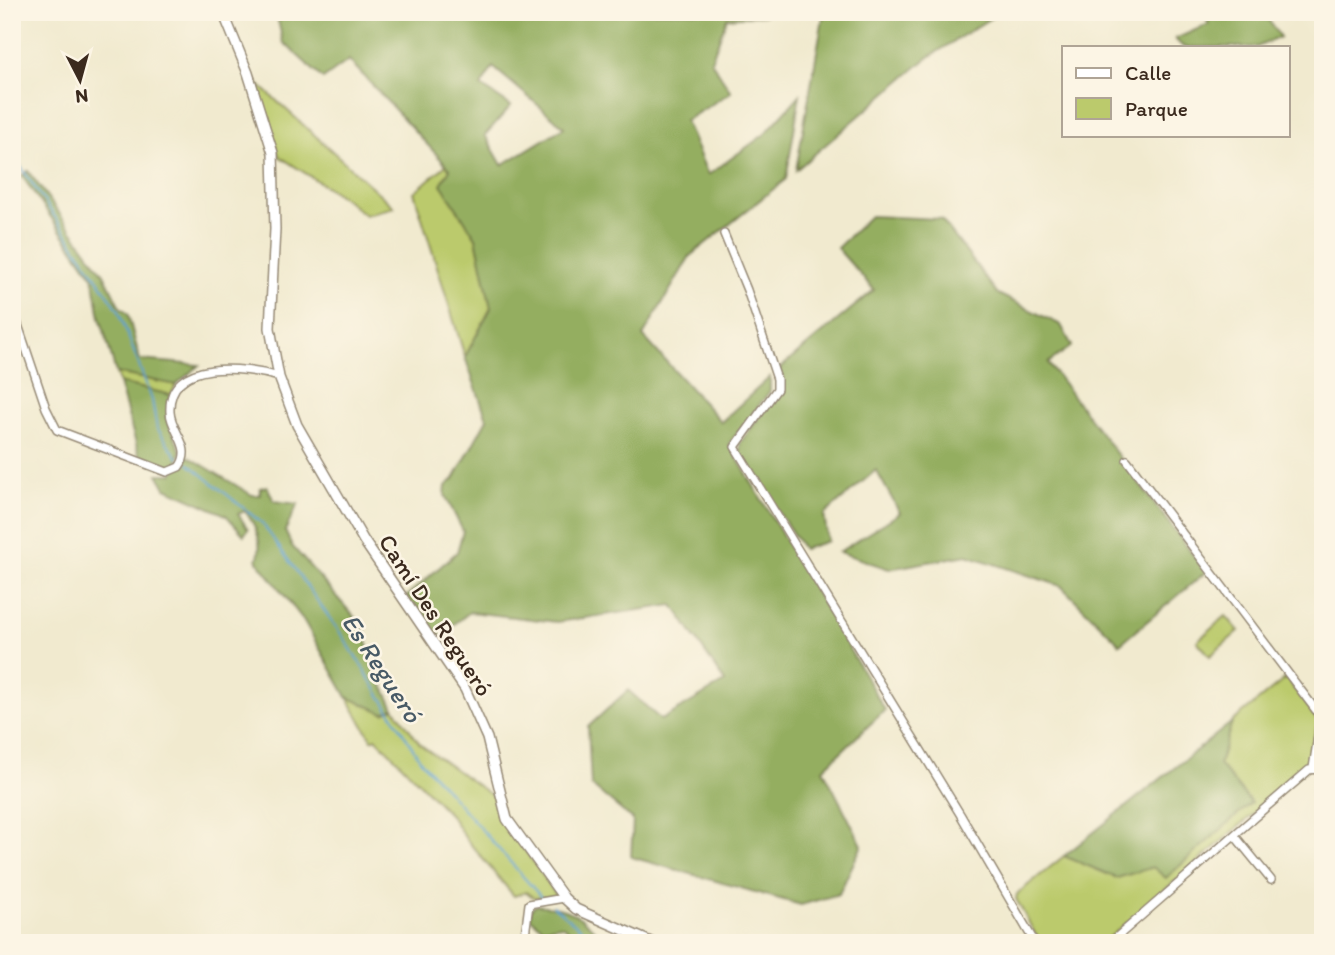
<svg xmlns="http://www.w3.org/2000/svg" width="1335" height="955" viewBox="0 0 1335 955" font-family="Itim,sans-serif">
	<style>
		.green { fill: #bbca6c; stroke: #7b7a45; stroke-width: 2 }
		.forest { fill: #94ae60; stroke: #686c3f; stroke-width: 2; fill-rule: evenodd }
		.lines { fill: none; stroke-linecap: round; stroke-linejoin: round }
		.stream { stroke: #5ca1d1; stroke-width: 2 }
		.minor-casing { stroke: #968a76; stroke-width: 10 }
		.tertiary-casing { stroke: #968a76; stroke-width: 12 }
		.minor { stroke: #fff; stroke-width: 7 }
		.tertiary { stroke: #fff; stroke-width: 9 }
		.labels { text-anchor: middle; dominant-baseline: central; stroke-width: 5; stroke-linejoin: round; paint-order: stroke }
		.street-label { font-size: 24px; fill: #3b2a1e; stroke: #fcf5e5 }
		.water-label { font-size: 26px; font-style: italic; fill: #485a66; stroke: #fcf5e5 }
	</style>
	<rect width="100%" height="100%" fill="#fcf5e5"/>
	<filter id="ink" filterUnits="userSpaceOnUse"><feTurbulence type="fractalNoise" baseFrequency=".0143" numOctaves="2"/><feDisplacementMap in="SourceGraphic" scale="14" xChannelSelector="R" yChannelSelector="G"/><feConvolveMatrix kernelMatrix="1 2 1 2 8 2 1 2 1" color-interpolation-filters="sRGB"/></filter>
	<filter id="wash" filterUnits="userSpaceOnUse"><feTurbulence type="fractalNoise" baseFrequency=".00686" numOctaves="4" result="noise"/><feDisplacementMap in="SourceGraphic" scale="28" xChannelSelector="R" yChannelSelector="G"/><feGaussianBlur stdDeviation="1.57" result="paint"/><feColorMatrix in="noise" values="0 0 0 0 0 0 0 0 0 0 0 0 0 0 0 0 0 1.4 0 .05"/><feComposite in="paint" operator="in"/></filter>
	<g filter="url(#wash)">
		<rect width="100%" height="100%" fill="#f1eacf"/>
		<g class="green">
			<polygon points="256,82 394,207 365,215 348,201 279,156"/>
			<polygon points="446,165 450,169 442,184 476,238 491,308 465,357 414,192"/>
			<polygon points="116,373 176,385 171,395 119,383"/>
			<polygon points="1226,616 1239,631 1210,656 1197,641"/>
			<polygon points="1286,678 1318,721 1306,769 1103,943 1040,943 1016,899 1017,894 1064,856 1117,878 1153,867 1166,878 1219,764 1232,722"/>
			<polygon points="347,697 384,712 394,708 421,745 494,797 499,813 557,896 534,898 526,892 514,896 466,839 451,816 376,738 372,740"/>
		</g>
		<g class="forest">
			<path d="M276,12H766L765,15L727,18L711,61L731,92L685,121L708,175L765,134L800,95L786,179L690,256L643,336L721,422L770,377V391L729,444L885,710L823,769L862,845L839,894L801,905L631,857L633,820L591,785L588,727L628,690L661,720L725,682L673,605L557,622L470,612L437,637L406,597L457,552L463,531L445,495L446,486L454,479L487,419L465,357L491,308L476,238L441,184L450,169L349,60L323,79L283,42ZM493,67L564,127L502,165L485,135L511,106L481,86Z"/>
			<polygon points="824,12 1000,12 926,59 796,170"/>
			<polygon points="1202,12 1272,12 1265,15 1280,37 1257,47 1183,47 1175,39 1209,24"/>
			<polygon points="28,171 104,274 120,307 128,314 140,360 199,365 176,385 116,373 100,317 93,277 22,176"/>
			<polygon points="870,216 941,219 998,294 1061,325 1072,346 1048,363 1206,572 1120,644 1061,586 967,555 889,569 839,552 900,513 876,470 824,515 828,541 803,549 740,454 740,443 781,388 778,370 874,290 837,248"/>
			<path d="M119,383L171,395L167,419L181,451L177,465C164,471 152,464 140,458Z"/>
			<path d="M188,456L252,495H260V488L267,486L274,501L298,504L285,531L292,546L364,628L373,665L394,708L384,713L347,697L304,621L257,560C264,543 255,524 245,511L238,514L248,529L244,535L226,515L166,488L158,474H172Z"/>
			<polygon points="1232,722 1219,764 1251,803 1166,878 1153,867 1117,878 1064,856"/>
			<path d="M536,905C573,907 582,917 607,943H583L562,925L543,928L530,918L531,909Z"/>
		</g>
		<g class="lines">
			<g class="stream">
				<polyline points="12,154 118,309 152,400 157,428 178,458"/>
				<polyline points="188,463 262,523 346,641 421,761 542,898"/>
				<polyline points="553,906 598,943"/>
			</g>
		</g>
	</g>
	<g filter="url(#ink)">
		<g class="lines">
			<g class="minor-casing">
				<g id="minor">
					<polyline points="724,234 747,290 777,379 777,389 735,447 960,814 1035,943"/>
					<path d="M12,307L46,408L57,430L167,472L179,467C194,447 171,432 170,412C167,357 246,367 279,377"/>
					<polyline points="1127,460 1321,717 1313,768"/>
					<polyline points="1235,836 1271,880"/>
					<polyline points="524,943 529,904 564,898"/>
					<polyline points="1110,943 1309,770 1316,769 1323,777"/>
				</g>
			</g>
			<g class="tertiary-casing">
				<polyline id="tertiary" points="223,12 248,73 273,153 275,229 270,328 279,377 297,425 364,541 465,689 487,738 507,819 564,898 576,909 653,943"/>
			</g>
			<use href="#minor" class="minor"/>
			<use href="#tertiary" class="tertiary"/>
		</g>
	</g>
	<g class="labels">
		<g class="street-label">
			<text transform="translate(436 615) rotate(57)">Camí Des Regueró</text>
		</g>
		<g class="water-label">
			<text transform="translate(382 668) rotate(57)">Es Regueró</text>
		</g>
	</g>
	<rect width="1335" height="955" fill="none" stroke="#fcf5e5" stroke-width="42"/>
	<rect x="1062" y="46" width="228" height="91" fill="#fcf5e5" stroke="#afa495" stroke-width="2"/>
	<rect x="1076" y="68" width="35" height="10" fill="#ffffff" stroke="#afa495" stroke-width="2"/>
	<text x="1125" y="80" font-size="21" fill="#3b2a1e">Calle</text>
	<rect x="1076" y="98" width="35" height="21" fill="#bbca6c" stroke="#afa495" stroke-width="2"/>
	<text x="1125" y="116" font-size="21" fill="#3b2a1e">Parque</text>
	<g transform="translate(80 80) rotate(174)" stroke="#fcf5e5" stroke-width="5" paint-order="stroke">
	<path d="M0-5L12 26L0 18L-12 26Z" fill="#3b2a1e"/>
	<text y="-10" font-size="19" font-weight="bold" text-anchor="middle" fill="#3b2a1e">N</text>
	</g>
</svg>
